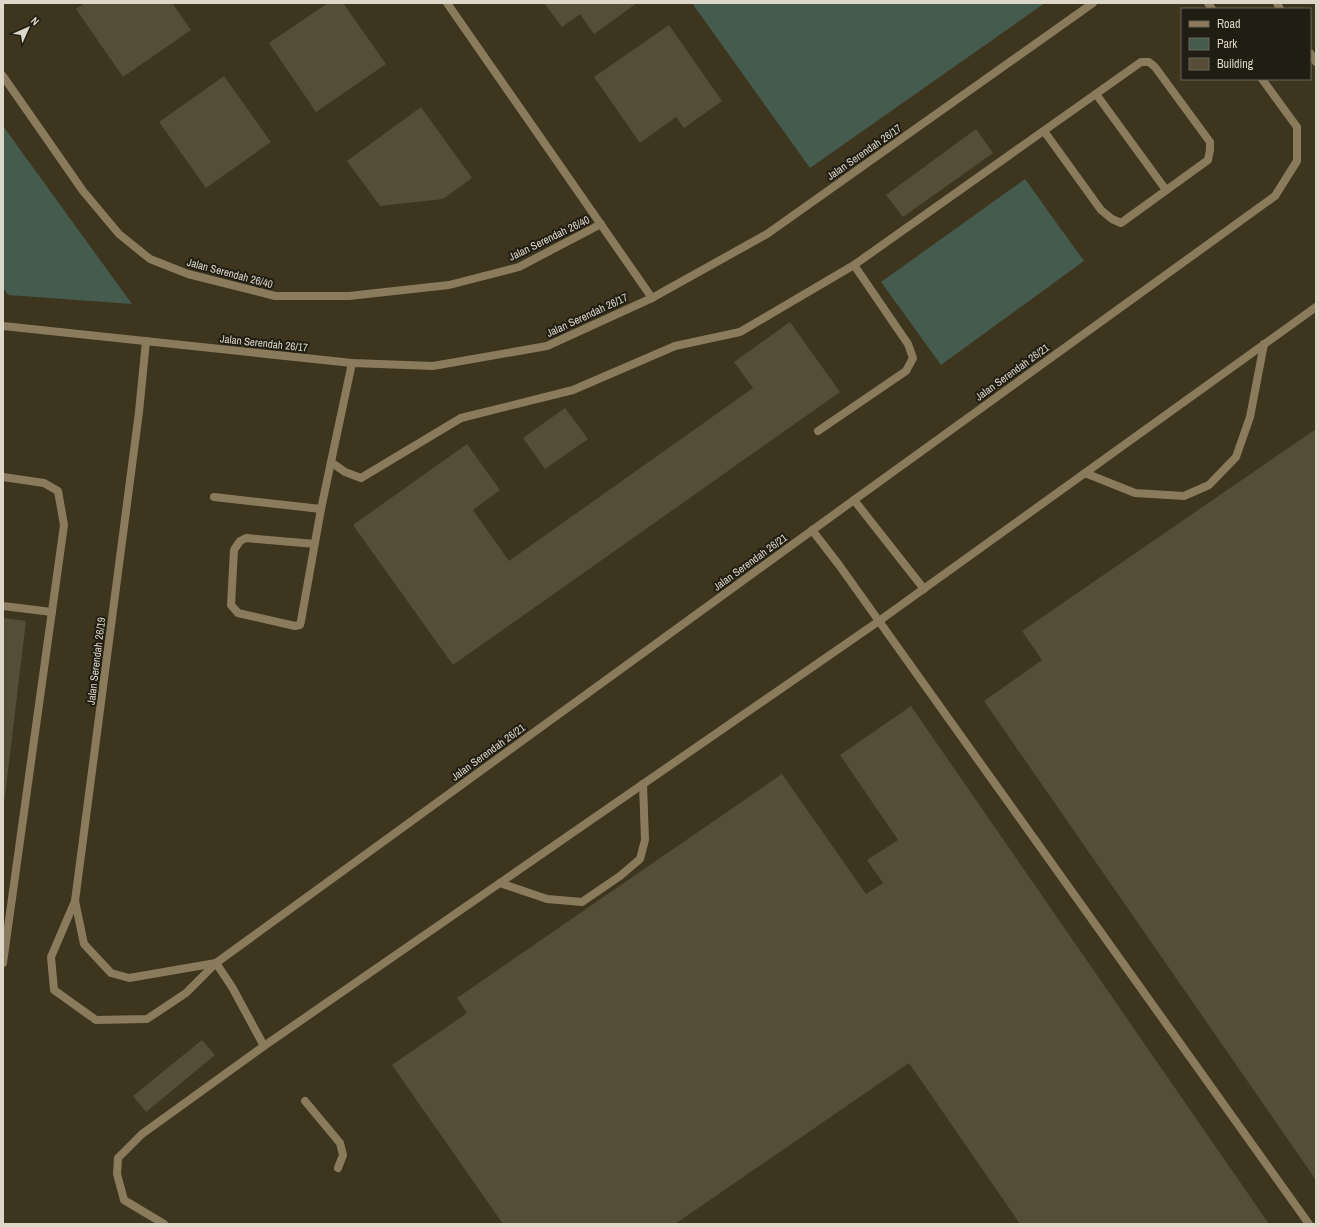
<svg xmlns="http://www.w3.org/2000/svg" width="1319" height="1227" viewBox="0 0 1319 1227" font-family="'Archivo Narrow',sans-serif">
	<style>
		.green { fill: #445b4e }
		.building { fill: #554d35 }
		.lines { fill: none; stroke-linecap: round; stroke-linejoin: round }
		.lane { stroke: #8b7b5d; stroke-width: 8 }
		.street { stroke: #8b7b5d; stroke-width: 8 }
		.labels { text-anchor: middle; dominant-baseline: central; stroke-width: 4; stroke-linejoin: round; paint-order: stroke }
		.street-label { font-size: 11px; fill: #dcd7c9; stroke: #201d13 }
	</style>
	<rect width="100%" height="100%" fill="#3d351e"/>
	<g class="green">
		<polygon points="692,3 1045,3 810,168"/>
		<polygon points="3,126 132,304 8,295 3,288"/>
		<polygon points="1025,179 1084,261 941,365 881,282"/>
	</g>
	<g class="building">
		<polygon points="85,3 172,3 191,30 123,77 76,9"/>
		<polygon points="328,3 343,3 386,64 316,112 269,43"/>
		<polygon points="544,3 637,3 594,34 580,14 562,27"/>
		<polygon points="669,25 722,101 684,128 676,117 640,143 594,77"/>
		<polygon points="224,76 271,142 206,188 159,122"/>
		<polygon points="421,107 472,178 443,199 380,206 347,161"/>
		<polygon points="976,129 993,153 903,217 886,195"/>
		<polygon points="790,322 840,392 453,665 353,525 467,444 500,490 473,510 509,561 753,388 734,362"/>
		<polygon points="565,408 588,439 545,469 523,438"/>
		<polygon points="1316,429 1316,1180 984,701 1042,660 1022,631"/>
		<polygon points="3,618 26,621 4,804 3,804"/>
		<polygon points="911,706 1269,1224 1020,1224 909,1063 675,1224 548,1224 547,1223 545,1224 503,1224 392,1065 467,1013 457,998 782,774 866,894 883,883 867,860 898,840 840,755"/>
		<polygon points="202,1040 215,1055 146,1112 133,1096"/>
	</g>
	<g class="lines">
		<g class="lane">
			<polyline points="1277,3 1280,9"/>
			<polyline points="1310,53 1316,62"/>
			<polyline points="1096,94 1166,190"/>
			<polyline points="818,431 906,371 913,358 908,344 854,265"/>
			<polyline points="331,462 345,472 361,478 461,418 573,390 675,346 740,332 854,265 1141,62 1149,62 1155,67 1210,142 1210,150 1208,160 1121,223 1112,219 1101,210 1044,131"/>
			<polyline points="1085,473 1135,493 1184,496 1209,485 1236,457 1250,417 1264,344"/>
			<polyline points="3,477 44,483 58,491 64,525 3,963"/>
			<polyline points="214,497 321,509"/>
			<polyline points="854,500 924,589"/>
			<polyline points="812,530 839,565 1309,1224"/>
			<polyline points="315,544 246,538 240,541 234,550 231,605 238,613 295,626 300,625 301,621 321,509 352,363"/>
			<polyline points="3,606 52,612"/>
			<polyline points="500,883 547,899 582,902 620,876 640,859 645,840 643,784"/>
			<polyline points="216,963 232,987 264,1046"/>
			<polyline points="305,1101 340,1143 343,1155 338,1168"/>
			<polyline points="164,1224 124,1200 117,1174 118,1158 142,1134 264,1046 879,621 1316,307"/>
		</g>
		<g class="street">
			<polyline points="447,3 652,298"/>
			<polyline points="1208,3 1212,9"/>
			<polyline points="3,76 83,191 119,234 150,259 188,274 275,296 349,296 449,285 519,267 601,224"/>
			<polyline points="3,326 352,363 433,366 547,346 652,298 767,234 1093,3"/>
			<polyline points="146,341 139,412 75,901 84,944 111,973 129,978 216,963 854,500 1275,196 1297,161 1297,127 1262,79"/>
			<polyline points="75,901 51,957 54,990 96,1020 147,1019 186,993 216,963"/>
		</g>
	</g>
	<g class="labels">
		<g class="street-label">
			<text transform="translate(864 152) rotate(-35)">Jalan Serendah 26/17</text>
			<text transform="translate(549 238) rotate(-26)">Jalan Serendah 26/40</text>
			<text transform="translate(230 273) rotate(15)">Jalan Serendah 26/40</text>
			<text transform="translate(587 315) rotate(-25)">Jalan Serendah 26/17</text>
			<text transform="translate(264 343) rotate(6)">Jalan Serendah 26/17</text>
			<text transform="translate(1012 372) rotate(-36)">Jalan Serendah 26/21</text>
			<text transform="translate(750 562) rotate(-36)">Jalan Serendah 26/21</text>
			<text transform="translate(96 661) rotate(-83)">Jalan Serendah 26/19</text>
			<text transform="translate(488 752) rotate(-36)">Jalan Serendah 26/21</text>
		</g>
	</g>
	<rect width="1319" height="1227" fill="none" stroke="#dcd7c9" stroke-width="8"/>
	<rect x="1181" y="8" width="130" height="72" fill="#201d13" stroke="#6b675c"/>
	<rect x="1189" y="21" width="20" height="6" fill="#8b7b5d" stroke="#6b675c"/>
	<text x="1217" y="28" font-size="12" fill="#dcd7c9">Road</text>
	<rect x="1189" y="38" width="20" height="12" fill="#445b4e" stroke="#6b675c"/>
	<text x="1217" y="48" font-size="12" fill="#dcd7c9">Park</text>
	<rect x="1189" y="58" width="20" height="12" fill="#554d35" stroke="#6b675c"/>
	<text x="1217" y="68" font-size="12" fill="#dcd7c9">Building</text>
	<g transform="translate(28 28) rotate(45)" stroke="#201d13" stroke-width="3" paint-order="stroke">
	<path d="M0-3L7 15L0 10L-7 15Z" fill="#dcd7c9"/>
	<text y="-6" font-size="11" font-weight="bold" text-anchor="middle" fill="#dcd7c9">N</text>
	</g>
</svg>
